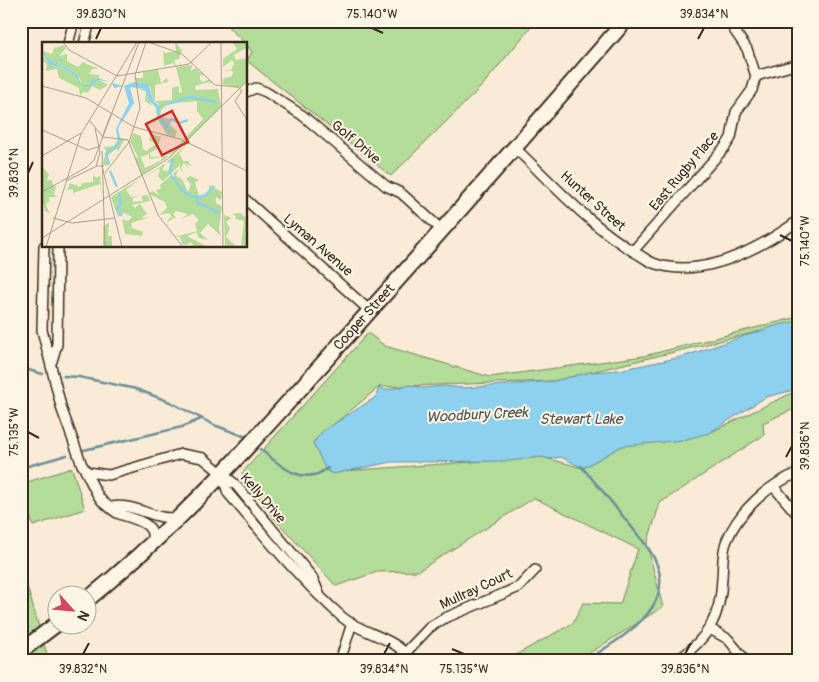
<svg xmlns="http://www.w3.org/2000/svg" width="819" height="682" viewBox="0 0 819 682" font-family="Pangolin,sans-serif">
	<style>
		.green { fill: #b3dc98; stroke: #77835b }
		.water { fill: #8dd1ef; stroke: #6c8e9b }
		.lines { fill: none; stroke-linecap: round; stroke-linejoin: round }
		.stream { stroke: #6c8e9b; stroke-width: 2.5 }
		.minor-casing { stroke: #3b2a1e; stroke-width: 12 }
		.primary-casing { stroke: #3b2a1e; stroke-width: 18 }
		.minor { stroke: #fcf5e5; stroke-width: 9 }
		.primary { stroke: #fcf5e5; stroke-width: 14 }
		.ticks { fill: none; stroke: #3b2a1e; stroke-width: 2 }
		.labels { text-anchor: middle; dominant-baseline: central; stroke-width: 4; stroke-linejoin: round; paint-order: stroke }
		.street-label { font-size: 14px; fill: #3b2a1e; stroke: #fcf5e5 }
		.water-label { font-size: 15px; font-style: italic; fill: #505452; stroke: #fcf5e5 }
		.inset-river { fill: none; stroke: #8dd1ef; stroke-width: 2.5 }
		.inset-road { fill: none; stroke: #ad9e8c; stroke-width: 1 }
		.view { fill: #d62828; fill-opacity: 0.15; stroke: #d62828; stroke-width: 2.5 }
		.inset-edge { fill: none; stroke: #3b2a1e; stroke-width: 2.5 }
		.neatline { fill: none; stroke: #3b2a1e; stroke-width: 2 }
		.ticks-label { font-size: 12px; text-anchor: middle; fill: #3b2a1e }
	</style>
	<rect width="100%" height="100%" fill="#f9ebd6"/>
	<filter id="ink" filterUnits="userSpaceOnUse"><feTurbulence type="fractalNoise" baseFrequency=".02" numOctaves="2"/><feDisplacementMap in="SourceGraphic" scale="10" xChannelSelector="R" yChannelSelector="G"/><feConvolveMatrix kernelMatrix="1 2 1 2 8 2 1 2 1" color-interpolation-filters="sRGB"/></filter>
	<g filter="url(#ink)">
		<g class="green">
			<polygon points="222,21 536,21 481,87 391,176 247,61 252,52 246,44"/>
			<polygon points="798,317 798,322 554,381 379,387 314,441 328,472 542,457 583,468 622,446 709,433 798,390 798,407 763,423 764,435 660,503 647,544 663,607 577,661 505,661 573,623 583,603 620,604 638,549 534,498 418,571 377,572 336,586 272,516 242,473 368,333 385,346 490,377 644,356"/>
			<polygon points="72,468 85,509 33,526 21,484"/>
			<polygon points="21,566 49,661 22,661 22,658"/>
		</g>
		<polygon class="water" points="798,321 798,389 766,397 709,433 683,440 622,446 583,468 561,457 550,459 542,457 510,461 391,462 333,474 326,470 313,443 323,431 376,397 379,387 385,390 410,385 423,388 444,386 464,388 554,381 590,372 619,370 682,357 775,326"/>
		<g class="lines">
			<g class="stream">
				<polyline points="21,368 43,374"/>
				<polyline points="63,376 79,377 136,389 170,402 214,425 249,438"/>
				<path d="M260,449C280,465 302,488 328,468"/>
				<polyline points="84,450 182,427 201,419"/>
				<path d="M581,466C596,483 611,501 625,519C645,544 674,571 653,606C640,628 607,647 585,661"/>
				<polyline points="21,468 67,455"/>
			</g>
			<g class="minor-casing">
				<g id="minor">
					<polyline points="728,21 747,49 756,76 798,64"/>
					<polyline points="68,44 74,21"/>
					<polyline points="84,44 90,21"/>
					<polyline points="246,92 256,88 266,92 302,115 386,186 401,193 442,230"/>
					<path d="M515,148C553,184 591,227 636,253C642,256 649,262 656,264C704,279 760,248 798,221"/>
					<polyline points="246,200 370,311"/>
					<polyline points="44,246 42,330 62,410 82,465 87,472 109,475 181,454 203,458 236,485 312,577 319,593"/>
					<polyline points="633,251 725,147 731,138 736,112 752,90 756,76"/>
					<polyline points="52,361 57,344 58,246"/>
					<path d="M85,470C90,479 95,493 102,501C106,504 113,511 117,513C131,519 161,522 150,545"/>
					<path d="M222,475L228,493C264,535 300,580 342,617C363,635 395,636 412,661"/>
					<polyline points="774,487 798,515"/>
					<path d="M111,507C135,502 155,522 178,517"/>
					<polyline points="710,629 728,639 746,661"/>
					<polyline points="406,652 430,627 445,618 519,587 535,570"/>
					<polyline points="340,661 352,623"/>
					<path d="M677,661C708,638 721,617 722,578C723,566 722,550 727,540C739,511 769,484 798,473"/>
				</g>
			</g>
			<g class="primary-casing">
				<g id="primary">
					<path d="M88,599C182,523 261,433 341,343C437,236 532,129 625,21"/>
					<polyline points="21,651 58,623"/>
				</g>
			</g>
			<use href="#minor" class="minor"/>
			<use href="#primary" class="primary"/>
		</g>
	</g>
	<path class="ticks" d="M372,28L383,33M96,39L101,28M698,39L704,28M28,173L33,162M780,235L792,241M28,432L39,438M786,457L792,446M452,649L464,654M83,654L89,643M384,654L390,643M685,654L691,643"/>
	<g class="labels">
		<g class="street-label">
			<text transform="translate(356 142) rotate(40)">Golf Drive</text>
			<text transform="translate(684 171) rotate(-50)">East Rugby Place</text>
			<text transform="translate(593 201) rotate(42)">Hunter Street</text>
			<text transform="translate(318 245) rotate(41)">Lyman Avenue</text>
			<text transform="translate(364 317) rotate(-48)">Cooper Street</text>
			<text transform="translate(263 498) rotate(49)">Kelly Drive</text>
			<text transform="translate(476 589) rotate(-25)">Mullray Court</text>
		</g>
		<g class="water-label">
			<text transform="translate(477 415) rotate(-3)">Woodbury Creek</text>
			<text x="581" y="419">Stewart Lake</text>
		</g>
	</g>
	<g transform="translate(42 42)">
		<rect width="205" height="205" fill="#f9ebd6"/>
		<path d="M133,0L140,8L137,17L132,18L134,24L131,21L122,24L121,8L123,11L134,9ZM190,0H205L204,6L192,13L194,18L205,16V38L198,46L180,42L182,36L190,34L191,29L180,28H189L192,21L190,18L181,25V17L195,7ZM22,3L24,6L17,14L25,12V19L30,22L37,25L40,20L57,27H50L47,32L57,33V38L66,43L58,48L50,44L46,51L42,50L38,54L37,46L17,36L15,27L4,29L5,22L0,19V14L10,24L21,26L33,34L39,44L49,43H40L38,37L22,24L14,23L17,17L13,22L0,11V9L10,12L12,6ZM150,23L149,29L153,26L163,34L158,33V41V38L161,40L167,37L171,43L167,40L153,44L154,48L176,47L179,65L136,108L99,133L93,116L96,115L88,100L91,91L99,94L101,107L104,109L114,102L107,98L109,92L119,95L115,107L108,111L109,115L126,114L161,77L155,69V59L126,62L119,68V75L140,80L128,79V83L135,89L133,95L125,93L115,76L113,64L107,62L103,59L104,50L96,46L103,47L107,59L109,62L113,64L114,65L116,76L130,93L119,76L117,62L112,59L111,57L108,45L97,40L96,45L93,36H101V30L116,28L119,41L125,36L126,40L113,43V59L130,58V46L137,44V51L140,50L134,25ZM107,112V117L119,115L120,118L103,126L99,115ZM77,96L83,97L76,109L74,107L65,114L68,122L64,124L61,122L64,109L61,105L72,104ZM146,101L135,114L138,112L141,119H146L150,124L144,122L148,128L142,121L139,126L142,131L138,127V123L121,139L116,134L118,126L100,136L124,121L120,128L126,129L129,120L124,121ZM0,125L7,132L5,138H10L11,144H14L12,153L16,155H7L8,161L6,159L4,164L8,171L3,169L0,156ZM137,127L134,134L140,137L146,150L149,142L144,137L148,134L157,138L153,141L157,154L167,150V143L180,150L179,158L174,155V161L180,164L177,187L179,194L166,182L158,191L166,198L157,196L154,190L145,194L166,205H152L149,200L144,203L140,202L138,195H133L155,189L153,182L157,178L151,172L139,177L146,172L134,169L131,172L134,175L125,180L128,175L131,176L127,171L117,173L125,166L123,160L107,152L110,149L117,153L114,148L119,147L118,143L129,133L133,134L131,132ZM51,133L55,136L58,133L60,158L58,142L31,151V147L25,148L28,141L38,145L41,141L51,140ZM99,136L84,148L89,155L97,154L91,156V160L101,159L99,155L102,153H106L108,159L90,163L93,166L98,162L105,172L99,176L108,175L89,181L90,186L101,190L100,194L83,192L80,177L86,179L90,175L82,171L76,175L69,155ZM198,171L205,176V205H199L202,179L189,176L184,180L188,186L184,195L195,205H183L182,173L193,177L194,174L190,172ZM67,181L66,194H70V205H61V184Z" fill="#b3dc98" fill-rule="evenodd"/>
		<path d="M0,11L13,22L15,18L19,17L20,18V20L16,18L15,23L22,24L35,33L40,43H47L51,38L56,36L68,40L56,38L47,45L39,44L33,34L21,26L8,23ZM92,40L106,42L112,60L118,64L125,62L118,66V72L131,92L127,91L116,76L114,65L107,59L103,47L88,45L92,61L76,86L78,96L77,102L73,107L69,108L76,99L74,87L87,61L82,44L72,46L70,41L82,44Z" fill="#8dd1ef"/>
		<path class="inset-river" d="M125,62L148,55L174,60M125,84L129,77L138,81L146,78M67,122L64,112L70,106M68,129L75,145M128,133L130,117M129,134L144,152L153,155L163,154L172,144M77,151L79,161L75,167L80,174M154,156L156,161L177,171"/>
		<path class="inset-road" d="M21,0L27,8L75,34L147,22L170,0M106,0L140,12L173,43L196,45L200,49L193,59L205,78M179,0L181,205M0,44L44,56L92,85L138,97L205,129M47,78L61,95L86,98L116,173L141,205M53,86L58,111L54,124M0,88L46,108L59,104M60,96L69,72M60,109L63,205M0,114L39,91M60,124L80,205M63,131L87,100L98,66L93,33L104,0M24,139L55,124H62M0,150L45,125L52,118L97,0M11,176L30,181L73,176M0,196L127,116L205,39M4,205L39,92L95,0"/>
		<path class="view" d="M130,69L146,100L120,113L104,82Z"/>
		<rect width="205" height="205" class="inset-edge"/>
	</g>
	<rect width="819" height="682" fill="none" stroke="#fcf5e5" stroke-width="55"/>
	<g transform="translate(72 610) rotate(117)"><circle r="24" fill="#fcf5e5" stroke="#afa495"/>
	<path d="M0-4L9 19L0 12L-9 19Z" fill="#d1495b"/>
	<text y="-8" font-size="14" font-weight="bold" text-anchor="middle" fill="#3b2a1e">N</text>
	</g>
	<rect x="28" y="28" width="764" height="626" class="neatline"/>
	<g class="ticks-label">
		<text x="101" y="18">39.830°N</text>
		<text x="372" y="18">75.140°W</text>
		<text x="704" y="18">39.834°N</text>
		<text transform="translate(14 173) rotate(-90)" y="4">39.830°N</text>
		<text transform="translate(805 241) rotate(-90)" y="4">75.140°W</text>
		<text transform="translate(14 432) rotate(-90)" y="4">75.135°W</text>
		<text transform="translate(805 446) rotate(-90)" y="4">39.836°N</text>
		<text x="83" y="673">39.832°N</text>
		<text x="384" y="673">39.834°N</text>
		<text x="464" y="673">75.135°W</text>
		<text x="685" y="673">39.836°N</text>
	</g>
</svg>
